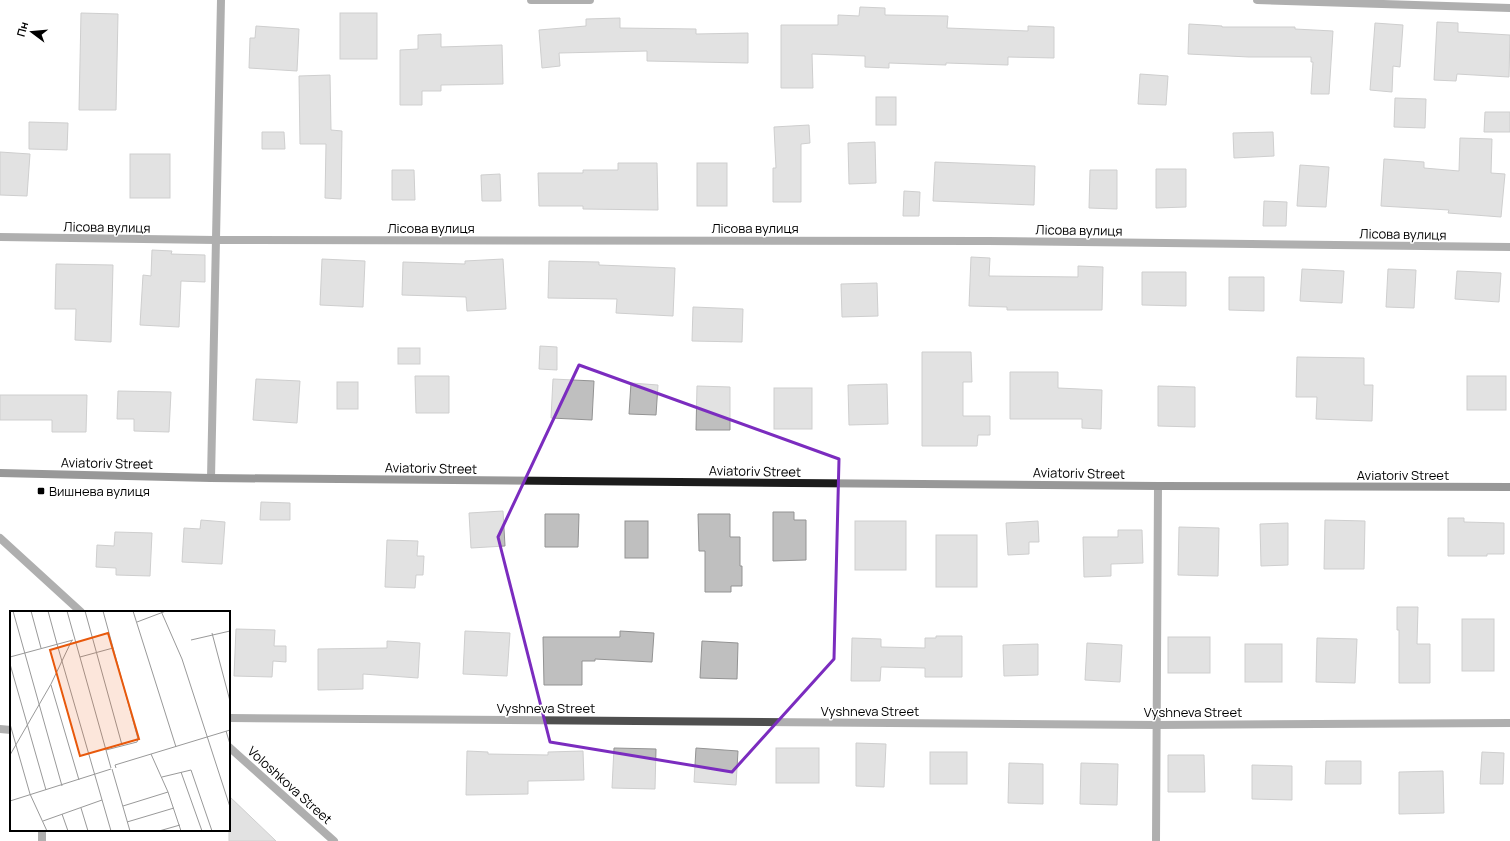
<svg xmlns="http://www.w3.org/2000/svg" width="1510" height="841" viewBox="0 0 1510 841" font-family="Manrope,sans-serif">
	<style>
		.building { fill: #bfbfbf; stroke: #939393 }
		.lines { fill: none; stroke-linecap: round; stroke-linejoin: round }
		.service { stroke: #4f4f4f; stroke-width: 8 }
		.minor { stroke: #4f4f4f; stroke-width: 8 }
		.secondary { stroke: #1c1c1c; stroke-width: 8 }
		.marked { fill: none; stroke: #7b2cbf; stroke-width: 3; stroke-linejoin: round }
		.poi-dot { fill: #000; stroke: #fff; stroke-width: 1.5 }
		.labels { text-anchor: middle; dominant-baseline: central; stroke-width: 3; stroke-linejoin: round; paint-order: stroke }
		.street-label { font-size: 13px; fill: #000; stroke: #fff }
		.poi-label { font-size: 13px; fill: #000; stroke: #fff; text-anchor: start }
		.inset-road { fill: none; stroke: #999; stroke-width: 1 }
		.view { fill: #e8590c; fill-opacity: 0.15; stroke: #e8590c; stroke-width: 2 }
		.inset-edge { fill: none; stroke: #000; stroke-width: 2 }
	</style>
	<rect width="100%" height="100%" fill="#fff"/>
	<g class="building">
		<polygon points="860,7 885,8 885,15 948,16 947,28 1028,31 1028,26 1054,27 1054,58 1008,57 1008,65 946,63 946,65 889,63 889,68 865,67 865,56 812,54 813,88 781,88 781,25 838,25 838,15 859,16"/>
		<polygon points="81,13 118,14 116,110 79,110"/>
		<rect x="340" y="13" width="37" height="46"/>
		<polygon points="620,18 620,28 696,29 696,34 748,33 748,63 647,61 647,51 559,53 560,66 542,68 539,30 586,26 586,19"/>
		<polygon points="1437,22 1458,23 1458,32 1510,35 1509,77 1457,74 1456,81 1434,80"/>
		<polygon points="1375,23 1403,25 1400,67 1393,66 1392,92 1370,90"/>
		<polygon points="1189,24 1222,26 1222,27 1295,27 1295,29 1333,31 1329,94 1311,94 1313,62 1311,62 1311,57 1249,57 1188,54"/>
		<polygon points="256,26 299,29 297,71 249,68 250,38 255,38"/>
		<polygon points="441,34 441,47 502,45 503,84 441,85 441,91 422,91 422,105 400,105 400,50 418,49 418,35"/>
		<polygon points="1140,74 1168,76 1166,105 1138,104"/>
		<polygon points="330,75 331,130 342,131 341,199 325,198 326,144 300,144 299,76"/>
		<rect x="876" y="97" width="20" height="28"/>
		<polygon points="1395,98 1426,99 1425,128 1394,127"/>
		<polygon points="1485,112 1510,112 1510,132 1484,132"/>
		<polygon points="29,122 68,123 67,150 29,149"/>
		<polygon points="809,125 810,143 801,144 801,202 773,202 773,168 776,168 774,127"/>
		<polygon points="262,132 284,132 285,149 262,149"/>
		<polygon points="1273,132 1274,156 1234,158 1233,133"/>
		<polygon points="1460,138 1492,139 1491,173 1505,174 1501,217 1448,213 1449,210 1381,206 1384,159 1424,162 1424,168 1459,171"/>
		<polygon points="875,142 876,183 849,184 848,143"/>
		<polygon points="0,152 30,154 27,196 0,195"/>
		<rect x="130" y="154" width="40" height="44"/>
		<polygon points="935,162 1035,166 1034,205 933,201"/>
		<polygon points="618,163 657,163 658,210 583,209 583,206 539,206 538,173 583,173 583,170 618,170"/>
		<rect x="697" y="163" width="30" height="43"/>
		<polygon points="1300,165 1329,167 1326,207 1297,206"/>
		<polygon points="1156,169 1186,169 1186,207 1156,208"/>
		<polygon points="392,170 414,170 415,200 392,200"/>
		<polygon points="1090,170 1117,170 1117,209 1089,208"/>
		<polygon points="500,174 501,201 482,201 481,175"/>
		<polygon points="904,191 920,192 919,216 903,216"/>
		<polygon points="1264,201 1287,202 1286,226 1263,226"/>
		<polygon points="152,250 172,251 171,254 205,255 205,282 181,281 179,327 140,325 143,275 151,276"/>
		<polygon points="971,257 990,258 989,276 1078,277 1078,266 1103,267 1102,310 1007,310 1007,307 969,306"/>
		<polygon points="322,259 365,261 363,307 320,305"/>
		<polygon points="503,259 506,309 467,311 466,297 402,295 403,262 465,264 465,261"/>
		<polygon points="549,261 599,262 599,265 675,268 673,316 616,313 617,299 548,298"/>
		<polygon points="56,264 113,265 111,342 75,340 76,309 55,309"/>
		<polygon points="1302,269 1344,271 1342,303 1300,301"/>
		<polygon points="1388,269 1416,270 1414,308 1386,307"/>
		<polygon points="1457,271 1501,273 1499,302 1455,299"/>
		<polygon points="1142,272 1186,272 1186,306 1142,305"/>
		<polygon points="1229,277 1264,277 1264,311 1229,310"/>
		<polygon points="877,283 878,316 842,317 841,284"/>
		<polygon points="693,307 743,309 742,342 692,341"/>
		<polygon points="540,346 557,347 557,370 539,369"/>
		<rect x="398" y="348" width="22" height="16"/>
		<polygon points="922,352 971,352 972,382 963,382 963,416 990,416 990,435 978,435 977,446 922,446"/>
		<polygon points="1297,357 1364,358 1364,385 1373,385 1372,421 1316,419 1317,397 1296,397"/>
		<polygon points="1010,372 1058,372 1058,388 1102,390 1101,429 1082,428 1082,419 1010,419"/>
		<polygon points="415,376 449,376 449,413 416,413"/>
		<rect x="1467" y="376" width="39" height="34"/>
		<polygon points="256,379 300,381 297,423 253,420"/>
		<polygon points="553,379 594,381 592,420 551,418"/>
		<rect x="337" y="382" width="21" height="27"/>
		<polygon points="631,383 658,385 656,415 629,414"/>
		<polygon points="887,384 888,424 849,425 848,385"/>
		<polygon points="697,386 730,387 730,430 696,430"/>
		<polygon points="1158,386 1195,387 1195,427 1158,426"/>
		<rect x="774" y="388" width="38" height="41"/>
		<polygon points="118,391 171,392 169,432 134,431 134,419 117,419"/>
		<polygon points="0,395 87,395 86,432 52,432 52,420 0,420"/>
		<polygon points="261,502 290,503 290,520 260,520"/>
		<polygon points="503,511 505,546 471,548 469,513"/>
		<polygon points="773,512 794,512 794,520 806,520 806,560 773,561"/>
		<polygon points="545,514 579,514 578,547 545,547"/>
		<polygon points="698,514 730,514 730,537 740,537 740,566 742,566 742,586 731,586 731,592 705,592 705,551 699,551"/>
		<polygon points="1448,518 1464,518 1464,522 1504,523 1504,554 1487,554 1487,556 1448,556"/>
		<polygon points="201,520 225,522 222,564 182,562 184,528 200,529"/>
		<polygon points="1325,520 1365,521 1364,569 1324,569"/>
		<rect x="625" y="521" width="23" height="37"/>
		<rect x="855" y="521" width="51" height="49"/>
		<polygon points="1038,521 1039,542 1029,542 1029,554 1008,555 1006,523"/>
		<polygon points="1288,523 1288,565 1261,566 1260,524"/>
		<polygon points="1179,527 1219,528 1218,576 1178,575"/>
		<polygon points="1118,530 1142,530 1143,563 1111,564 1111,576 1084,577 1083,537 1118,537"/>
		<polygon points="115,532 152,533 150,576 116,575 116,568 96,567 97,545 114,546"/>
		<rect x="936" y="535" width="41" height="52"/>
		<polygon points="387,540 418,541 417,556 424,556 423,575 416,575 415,588 385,587"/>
		<polygon points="1397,607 1418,607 1417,644 1430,644 1430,683 1399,683 1399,630 1397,630"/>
		<rect x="1462" y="619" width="32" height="52"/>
		<polygon points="236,629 275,630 274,646 286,646 286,662 273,661 272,677 234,676"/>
		<polygon points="465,631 510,633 507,676 463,674"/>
		<polygon points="620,631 654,633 652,662 595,659 595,661 582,661 582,685 544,685 543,637 620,637"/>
		<polygon points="936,636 962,636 962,677 925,677 925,668 881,667 880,681 851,681 852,638 881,639 881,647 925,648 925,638 936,638"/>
		<rect x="1168" y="637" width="42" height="36"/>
		<polygon points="1317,638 1357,639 1355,683 1316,682"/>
		<polygon points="387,641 420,643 418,678 363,674 363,689 318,690 318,649 387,648"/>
		<polygon points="702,641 738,643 737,679 700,678"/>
		<polygon points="1087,643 1122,645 1120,682 1085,680"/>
		<polygon points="1038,644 1038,675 1004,676 1003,645"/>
		<rect x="1245" y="644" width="37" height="38"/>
		<polygon points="856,743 886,744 884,787 856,786"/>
		<polygon points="614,748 656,749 655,789 612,788"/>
		<polygon points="696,748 738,751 736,785 694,782"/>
		<rect x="776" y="748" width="43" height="35"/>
		<polygon points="467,751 488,752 488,754 548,755 548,752 583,751 584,780 528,781 528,794 466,795"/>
		<rect x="930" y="752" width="37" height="32"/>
		<polygon points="1482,752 1504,753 1503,784 1480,784"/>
		<polygon points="1168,755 1204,755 1205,792 1168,792"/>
		<polygon points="1326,761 1361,761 1361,784 1325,784"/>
		<polygon points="1009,763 1043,764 1043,804 1008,803"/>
		<polygon points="1081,763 1118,764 1117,805 1080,804"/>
		<polygon points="1252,765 1292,766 1292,800 1252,799"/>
		<polygon points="1443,771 1444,813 1399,814 1399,772"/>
		<polygon points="229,796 276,841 229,841"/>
	</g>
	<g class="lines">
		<g class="service">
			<polyline points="42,830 42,841"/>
			<polyline points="1156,841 1158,486"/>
		</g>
		<g class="minor">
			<polyline points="531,0 590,0"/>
			<polyline points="1257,0 1510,8"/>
			<polyline points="0,237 215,240 988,241 1510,247"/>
			<polyline points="211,478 221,0"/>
			<polyline points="0,538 81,612"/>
			<polyline points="229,718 1156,725 1510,723"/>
			<polyline points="0,729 11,730"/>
			<polyline points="229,747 334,841"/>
		</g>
		<polyline class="secondary" points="0,473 211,478 1158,486 1510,487"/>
	</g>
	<path d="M0 0H1510V841H0ZM579,365L839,459L834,659L732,772L550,742L498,537Z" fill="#fff" fill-opacity=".55" fill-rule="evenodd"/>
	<path class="marked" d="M579,365L839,459L834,659L732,772L550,742L498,537Z"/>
	<rect class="poi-dot" x="37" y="487" width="8" height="8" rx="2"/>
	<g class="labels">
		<g class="street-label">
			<text transform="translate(107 227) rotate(1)">Лісова вулиця</text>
			<text x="431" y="228">Лісова вулиця</text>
			<text x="755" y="228">Лісова вулиця</text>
			<text transform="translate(1079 230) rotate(1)">Лісова вулиця</text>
			<text transform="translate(1403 234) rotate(1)">Лісова вулиця</text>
			<text transform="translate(107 463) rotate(1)">Aviatoriv Street</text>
			<text transform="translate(431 468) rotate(1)">Aviatoriv Street</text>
			<text transform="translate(755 471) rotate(1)">Aviatoriv Street</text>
			<text transform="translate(1079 473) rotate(1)">Aviatoriv Street</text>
			<text x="1403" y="475">Aviatoriv Street</text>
			<text x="546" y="708">Vyshneva Street</text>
			<text x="870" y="711">Vyshneva Street</text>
			<text x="1193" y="712">Vyshneva Street</text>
			<text transform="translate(290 785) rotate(42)">Voloshkova Street</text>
		</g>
		<g class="poi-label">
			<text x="49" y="491">Вишнева вулиця</text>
		</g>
	</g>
	<g transform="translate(10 611)">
		<rect width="220" height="220" fill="#fff"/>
		<path class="inset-road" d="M3,0L52,175M21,0L31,37M38,0L47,33M57,0L101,157M75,0L112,134M93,0L128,128L127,131L96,139M123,0L166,136M151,0L172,48L220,196M127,11L156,0M202,22L220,90M181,29L220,20M47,33L101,220M0,46L63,29M70,46L103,37M0,53L36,179M41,74L69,169M0,113L20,183L37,220M216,120L220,133M141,143L158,181L171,220M0,144L41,73L62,29M106,157L105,154L220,119M102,158L120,220M171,161L192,220M152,166L181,159L202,220M0,190L101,158M113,195L158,181M71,197L78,220M52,203L58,220M33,210L92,189M117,211L164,197M149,220L170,214"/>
		<path class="view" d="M98,22L129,128L70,145L40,39Z"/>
		<rect width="220" height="220" class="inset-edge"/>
	</g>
	<g transform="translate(32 32) rotate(286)" stroke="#ffffff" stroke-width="3" paint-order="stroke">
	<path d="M0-3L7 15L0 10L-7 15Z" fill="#000000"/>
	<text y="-6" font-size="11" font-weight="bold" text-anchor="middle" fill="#000000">Пн</text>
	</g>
</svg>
